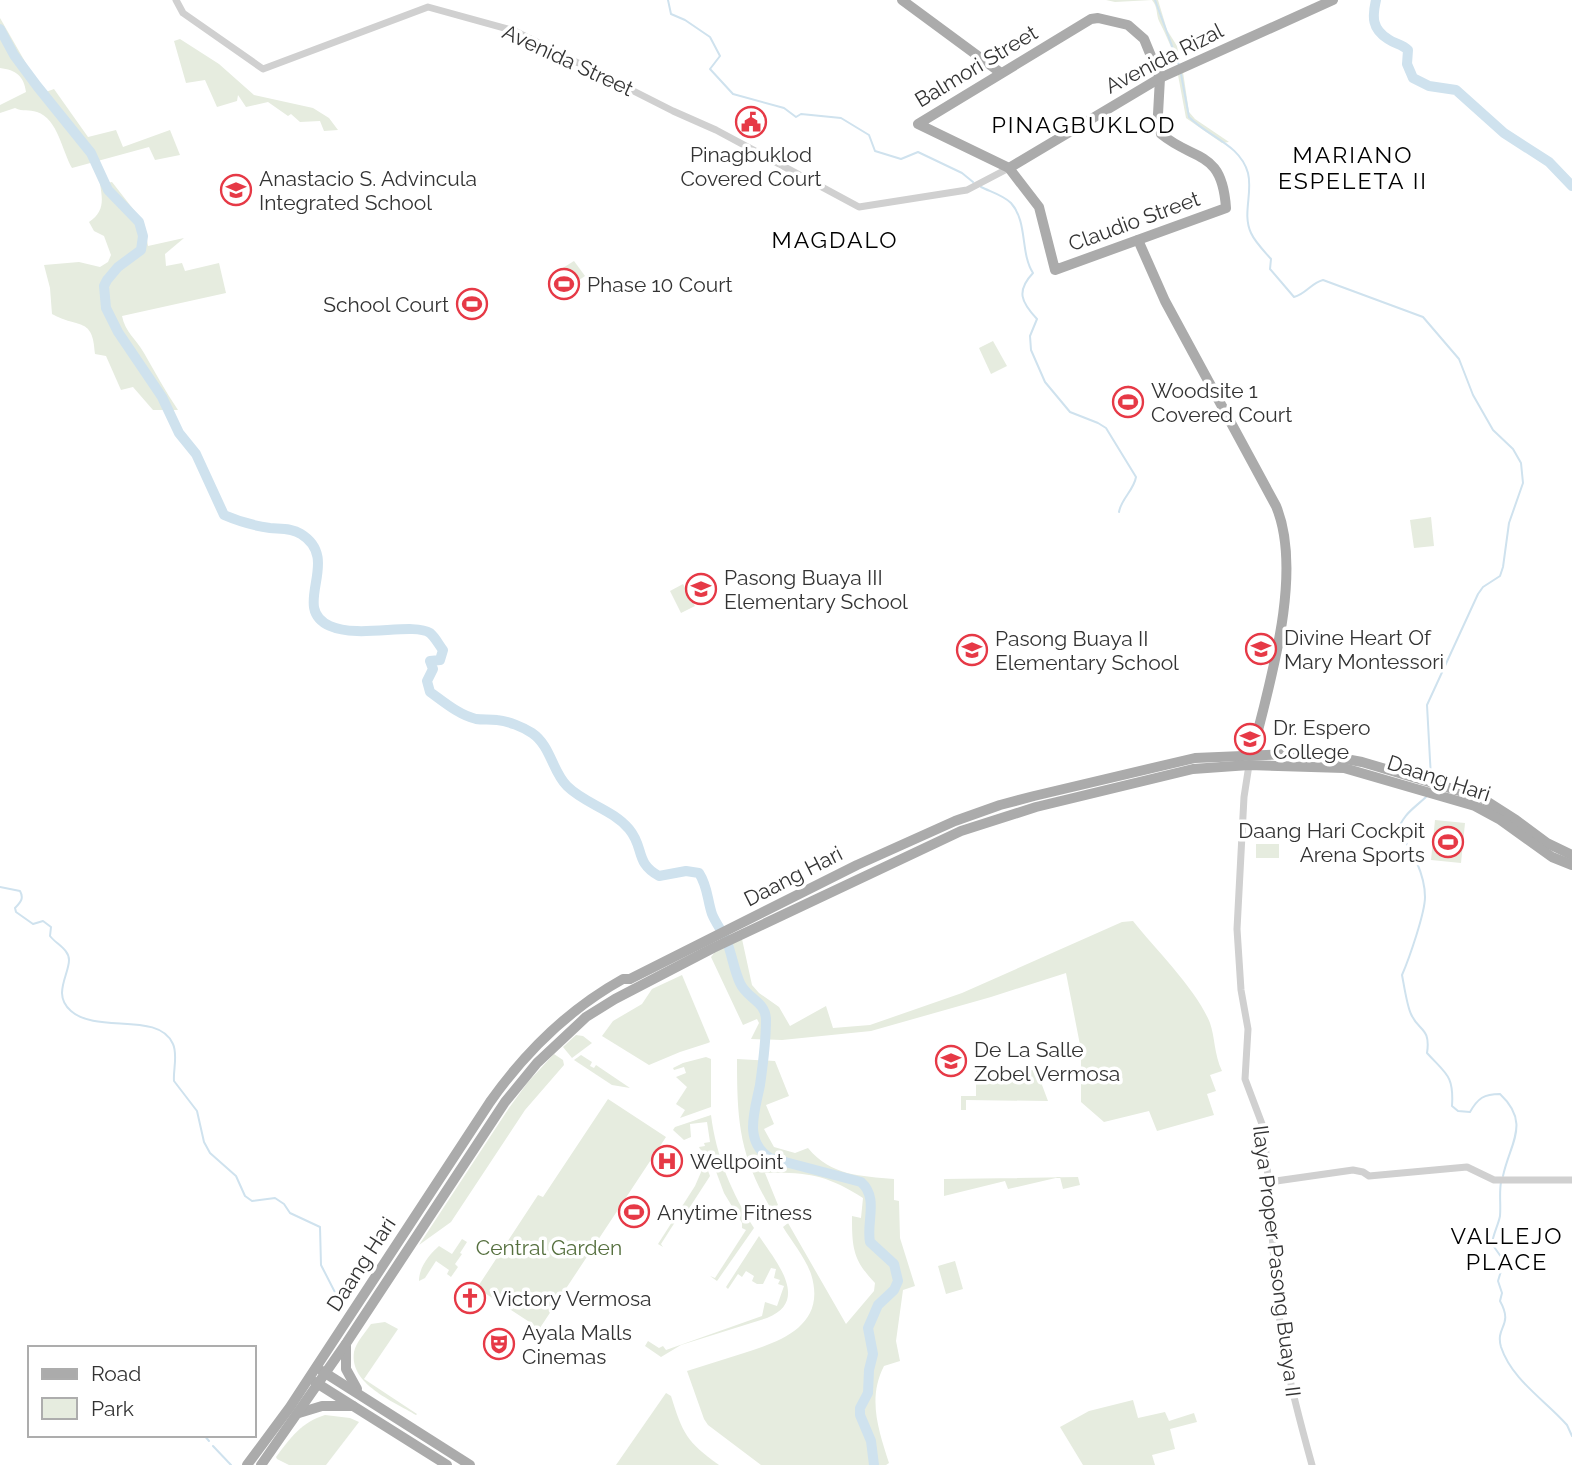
<svg xmlns="http://www.w3.org/2000/svg" width="1572" height="1465" viewBox="0 0 1572 1465" font-family="Raleway,sans-serif">
	<style>
		.green { fill: #e6ecdf }
		.lines { fill: none; stroke-linecap: round; stroke-linejoin: round }
		.stream { stroke: #cfe2ee; stroke-width: 2 }
		.river { stroke: #cfe2ee; stroke-width: 10 }
		.minor { stroke: #d0d0d0; stroke-width: 7 }
		.major { stroke: #ababab; stroke-width: 10 }
		.labels { text-anchor: middle; dominant-baseline: central; stroke-width: 7; stroke-linejoin: round; paint-order: stroke }
		.street-label { font-size: 21px; fill: #333; stroke: #fff }
		.poi-label { font-size: 21px; fill: #333; stroke: #fff; text-anchor: start }
		.park-label { font-size: 21px; fill: #56703f; stroke: #fff }
		.neighbourhood-label { font-size: 23px; letter-spacing: 2px; fill: #000; stroke: #fff }
	</style>
	<rect width="100%" height="100%" fill="#fff"/>
	<g class="green">
		<path d="M1106,0H1158L1167,30L1177,46L1180,61L1177,63C1172,48 1166,35 1159,21C1156,14 1158,7 1152,0L1115,2Z"/>
		<path d="M0,18L43,93L54,89L88,137L116,130L123,147L170,130L180,155L155,160L149,147L72,168C62,151 58,119 37,112C29,109 23,112 15,108L0,113V105L26,92C24,76 16,70 0,68Z"/>
		<polygon points="180,39 219,64 254,95 313,108 329,118 338,130 324,131 320,121 300,122 291,114 288,116 268,102 246,107 238,95 237,101 217,107 205,80 186,83 174,41"/>
		<polygon points="1183,72 1189,112 1195,119 1229,142 1222,143 1186,118 1178,75"/>
		<path d="M112,182L144,223L148,246L184,238L165,254L166,266L182,263L185,271L219,263L226,293L122,316C125,332 136,339 144,353C155,372 165,391 178,410H153L133,387L121,390L106,356L95,354C93,316 79,329 52,314L50,288L44,265L79,262L100,267L108,262L111,255L104,236L94,231L89,222C104,212 103,201 100,184Z"/>
		<polygon points="574,261 585,276 561,292 550,276"/>
		<polygon points="475,288 485,315 468,320 460,293"/>
		<polygon points="993,341 1007,366 991,374 979,348"/>
		<polygon points="1129,385 1140,412 1126,418 1115,391"/>
		<polygon points="1431,517 1434,546 1414,548 1410,520"/>
		<polygon points="683,584 695,606 681,613 670,591"/>
		<polygon points="1435,820 1465,823 1461,863 1431,860"/>
		<rect x="1256" y="844" width="23" height="14"/>
		<path d="M1133,921C1156,950 1197,990 1210,1023C1215,1037 1214,1054 1222,1071L1210,1075L1216,1091L1207,1094L1214,1115L1157,1131L1149,1111L1104,1122L1081,1102V1050L1066,973L991,997L871,1031L782,1040L751,1039L759,1023L757,1019L743,1025L711,957L715,952L742,939L752,985L759,993L779,1007L790,1026L826,1006L833,1028L870,1025L962,993L1122,922Z"/>
		<polygon points="682,975 710,1042 708,1043 680,1052 649,1065 602,1036 613,1021 642,1004 652,989"/>
		<polygon points="576,1035 583,1036 592,1043 572,1058 563,1047"/>
		<polygon points="554,1054 563,1060 564,1065 525,1110 451,1222 419,1245 509,1108 528,1082"/>
		<polygon points="581,1055 592,1062 590,1066 594,1068 596,1065 630,1088 612,1085 574,1060"/>
		<polygon points="706,1057 711,1059 711,1107 680,1118 685,1110 676,1104 687,1087 676,1077 686,1073 684,1067 674,1070 673,1068 683,1063"/>
		<path d="M737,1059L775,1061L789,1096L766,1105L774,1124L764,1129L774,1147L795,1153L808,1148C831,1176 861,1176 894,1179V1200L899,1201L900,1238L915,1286L903,1290L896,1341L900,1361L884,1366C867,1399 879,1431 889,1463L886,1465H761L708,1425L704,1419L687,1371C706,1365 725,1359 744,1353C782,1341 827,1325 811,1274C805,1257 792,1242 783,1227L788,1223L846,1324L874,1291L875,1283C853,1260 852,1248 852,1216L861,1218L863,1198C827,1175 807,1172 765,1173L778,1205L771,1209C739,1154 737,1121 737,1059Z"/>
		<polygon points="976,1070 1046,1070 1042,1085 1048,1101 966,1100 966,1110 961,1110 961,1096 976,1096"/>
		<polygon points="608,1099 666,1137 532,1340 527,1337 534,1325 477,1288 538,1195 543,1197"/>
		<path d="M711,1115C716,1156 732,1194 754,1228L717,1281L710,1276L715,1278L746,1230L742,1228V1223L724,1193L711,1158L700,1149L699,1147L705,1146L704,1143L710,1142L707,1122L690,1124L691,1137L684,1140L673,1130L675,1127Z"/>
		<polygon points="705,1163 710,1176 688,1210 684,1208 661,1244 663,1247 658,1244 695,1186"/>
		<polygon points="1060,1177 1008,1189 1005,1181 944,1196 944,1179 1078,1177 1080,1185 1063,1189"/>
		<path d="M759,1236C775,1260 811,1301 767,1318L681,1345L661,1357L645,1346L648,1341L659,1348L663,1346L666,1350L762,1316L765,1302L777,1306L784,1286L778,1284L780,1280L774,1278L776,1269L771,1268L763,1284H757L752,1281L754,1276L746,1271L742,1277L738,1274L728,1289L726,1287Z"/>
		<path d="M462,1239L467,1242L460,1253L462,1254L455,1264L458,1267L451,1277L447,1274L449,1270L436,1261L425,1278L419,1281C419,1267 429,1255 439,1246L452,1254Z"/>
		<polygon points="955,1261 963,1289 946,1294 938,1266"/>
		<path d="M385,1322L398,1329L364,1379L417,1414L416,1415C393,1401 349,1384 354,1352C356,1342 366,1332 371,1324Z"/>
		<path d="M666,1393L671,1396C683,1434 686,1441 719,1465H616Z"/>
		<polygon points="1133,1400 1138,1418 1165,1412 1169,1421 1194,1413 1197,1422 1170,1429 1175,1449 1152,1455 1155,1465 1083,1465 1060,1427 1089,1411"/>
		<path d="M325,1415L350,1418L359,1422L326,1465H289L277,1459L276,1457C290,1438 302,1422 325,1415Z"/>
	</g>
	<g class="lines">
		<g class="stream">
			<polyline points="668,0 671,14 685,20 710,37 720,56 710,69 733,94 784,108 796,117 801,114 841,118 869,135 875,151 901,159 918,152 962,173 973,182"/>
			<polyline points="1155,0 1179,65"/>
			<path d="M1181,74L1189,117C1208,137 1240,144 1248,173C1253,193 1242,214 1251,233C1255,242 1264,251 1271,259L1270,269L1294,297C1306,294 1311,283 1323,280L1423,317L1459,359L1473,395L1493,430L1513,449L1521,463L1523,483L1509,523L1503,567L1500,576L1483,587L1478,594L1427,705L1431,778"/>
			<path d="M981,187C991,192 1003,195 1011,203C1028,222 1020,253 1033,273C1016,291 1021,302 1037,319L1030,336L1031,350L1045,382L1070,412L1098,423L1106,428L1136,477C1134,490 1121,499 1119,512"/>
			<path d="M1426,797C1413,809 1402,815 1397,833C1412,846 1425,876 1425,897C1425,913 1409,959 1402,975C1404,985 1407,1006 1411,1014C1418,1031 1431,1027 1427,1053C1446,1074 1454,1075 1452,1106L1458,1111L1470,1112C1478,1098 1484,1094 1500,1094C1531,1123 1510,1143 1503,1176"/>
			<path d="M0,887L20,891C24,898 21,902 15,908L16,912L33,924L43,921L51,927L50,936C56,944 69,949 69,960C69,975 52,995 71,1011C97,1034 159,1011 173,1044C178,1055 173,1070 174,1081L197,1111L204,1142L210,1153L236,1176L245,1196L252,1201L275,1198L284,1204L290,1213L320,1227L321,1265L342,1306"/>
			<path d="M1501,1182C1499,1194 1501,1204 1500,1216C1498,1226 1493,1234 1492,1244L1504,1261L1498,1281L1502,1293L1500,1301C1514,1326 1495,1326 1501,1347C1512,1380 1545,1400 1567,1425L1572,1436"/>
			<polyline points="204,1435 209,1441"/>
			<polyline points="213,1446 231,1465"/>
		</g>
		<g class="river">
			<path d="M1376,0C1372,17 1372,29 1388,39C1395,44 1402,44 1408,50L1407,64L1413,78L1429,86L1456,90L1504,133L1549,162L1572,186"/>
			<path d="M0,29L14,55L37,86L91,153L108,190L139,222L143,236L141,250L118,267L107,280L104,286L106,308L118,332L162,397L179,433L196,454L224,515C238,521 255,526 270,528C281,529 292,528 301,534C343,560 289,608 330,626C359,639 413,622 430,633C435,637 439,645 443,650L440,660L430,661L433,669L427,681L430,692C444,702 459,715 476,719C483,720 490,719 497,720C508,721 523,727 532,733C551,746 552,771 567,786C585,804 612,809 629,829C645,848 634,862 659,876L686,871L699,873C708,887 707,899 712,914C716,924 723,932 727,942C732,955 734,970 740,983C747,999 766,1001 766,1020C766,1041 763,1064 760,1085C755,1111 743,1141 770,1158L861,1182C879,1198 866,1222 870,1242L894,1264L898,1281L894,1290L878,1305L868,1328L873,1354L869,1370L868,1393L860,1408V1415L871,1441L874,1465"/>
		</g>
		<g class="minor">
			<polyline points="176,0 183,13 263,69 428,7 515,31 673,111 716,130 859,207 967,190 1009,168"/>
			<path d="M1249,765L1244,797L1237,929L1241,990L1248,1029L1245,1079L1262,1124L1265,1143C1272,1214 1273,1286 1285,1356C1292,1393 1302,1429 1312,1465"/>
			<polyline points="1269,1182 1353,1170 1363,1172 1369,1176 1467,1167 1494,1180 1572,1180"/>
		</g>
		<g class="major">
			<polyline points="902,0 1001,73"/>
			<path d="M1098,18L1128,25L1144,39L1160,78L1158,114L1161,134C1195,162 1222,149 1226,208L1055,270L1039,207L1009,168L918,124L1091,19Z"/>
			<polyline points="1009,168 1160,78 1333,0"/>
			<path d="M1138,240L1165,301L1276,506C1304,573 1269,685 1252,754"/>
			<polyline points="346,1344 346,1369 357,1389"/>
			<polyline points="322,1371 470,1465"/>
			<polyline points="315,1382 447,1465"/>
			<polyline points="299,1413 322,1406 353,1406"/>
			<path d="M247,1465L290,1407L490,1102C526,1051 569,1009 623,979H630L857,865L955,821L1000,805L1034,796L1195,758L1287,754L1329,756L1362,762L1480,797L1516,820L1547,843L1572,855"/>
			<polyline points="261,1465 347,1342 505,1102 537,1063 586,1017 615,999 713,948 961,831 1036,807 1193,769 1249,765 1344,768 1475,806 1499,819 1552,857 1572,865"/>
		</g>
	</g>
	<defs>
		<g id="civic-ring" transform="scale(1.575)"><circle r="9.5" fill="#fff" stroke="#e63946" stroke-width="1.5"/><path d="M-.6-6.5H3V-4.5H.6V-3L4-1V1h2V6H-6V1h2V-1L-.6-3ZM-1.2 2.5V6h2.4V2.5Z" fill="#e63946"/></g>
		<g id="school-ring" transform="scale(1.575)"><circle r="9.5" fill="#fff" stroke="#e63946" stroke-width="1.5"/><path d="M0-5L7-2L0 1L-7-2ZM-4 1L0 2.5L4 1V4Q0 6-4 4Z" fill="#e63946"/></g>
		<g id="stadium-ring" transform="scale(1.575)"><circle r="9.5" fill="#fff" stroke="#e63946" stroke-width="1.5"/><path d="M0-5a6.5 5 0 1 0 0 10a6.5 5 0 1 0 0-10ZM-3.5-1.8h7v3.6h-7Z" fill="#e63946"/></g>
		<g id="university-ring" transform="scale(1.575)"><circle r="9.5" fill="#fff" stroke="#e63946" stroke-width="1.5"/><path d="M0-5L7-2L0 1L-7-2ZM-4 1L0 2.5L4 1V4Q0 6-4 4Z" fill="#e63946"/></g>
		<g id="hospital-ring" transform="scale(1.575)"><circle r="9.5" fill="#fff" stroke="#e63946" stroke-width="1.5"/><path d="M-5-5h3v3.5h4V-5h3V5h-3V1.5h-4V5h-3Z" fill="#e63946"/></g>
		<g id="church-ring" transform="scale(1.575)"><circle r="9.5" fill="#fff" stroke="#e63946" stroke-width="1.5"/><path d="M-1.2-6h2.4v3.5h3.3v2.4h-3.3V6h-2.4V-.1h-3.3v-2.4h3.3Z" fill="#e63946"/></g>
		<g id="theatre-ring" transform="scale(1.575)"><circle r="9.5" fill="#fff" stroke="#e63946" stroke-width="1.5"/><path d="M-5-5.5Q0-4 5-5.5V0Q5 5 0 6Q-5 5-5 0ZM-3.3-2.5H-1v1.5H-3.3ZM1-2.5H3.3v1.5H1ZM-2.8 1Q0 5.5 2.8 1Z" fill="#e63946"/></g>
	</defs>
	<g fill-rule="evenodd">
		<use href="#civic-ring" x="751" y="122"/>
		<use href="#school-ring" x="236" y="190"/>
		<use href="#stadium-ring" x="564" y="284"/>
		<use href="#stadium-ring" x="472" y="304"/>
		<use href="#stadium-ring" x="1128" y="402"/>
		<use href="#school-ring" x="701" y="589"/>
		<use href="#school-ring" x="1261" y="649"/>
		<use href="#school-ring" x="972" y="650"/>
		<use href="#university-ring" x="1250" y="739"/>
		<use href="#stadium-ring" x="1448" y="842"/>
		<use href="#school-ring" x="951" y="1061"/>
		<use href="#hospital-ring" x="667" y="1161"/>
		<use href="#stadium-ring" x="634" y="1212"/>
		<use href="#church-ring" x="470" y="1298"/>
		<use href="#theatre-ring" x="499" y="1344"/>
	</g>
	<g class="labels">
		<g class="street-label">
			<text transform="translate(1164 58) rotate(-27)">Avenida Rizal</text>
			<text transform="translate(568 60) rotate(25)">Avenida Street</text>
			<text transform="translate(976 66) rotate(-31)">Balmori Street</text>
			<text transform="translate(1134 221) rotate(-20)">Claudio Street</text>
			<text transform="translate(1439 778) rotate(18)">Daang Hari</text>
			<text transform="translate(793 876) rotate(-27)">Daang Hari</text>
			<text transform="translate(1277 1261) rotate(83)">Ilaya Proper Pasong Buaya II</text>
			<text transform="translate(361 1264) rotate(-57)">Daang Hari</text>
		</g>
		<g class="poi-label">
			<text x="751" y="154" text-anchor="middle">Pinagbuklod<tspan x="751" dy="24">Covered Court</tspan></text>
			<text x="259" y="178">Anastacio S. Advincula<tspan x="259" dy="24">Integrated School</tspan></text>
			<text x="587" y="284">Phase 10 Court</text>
			<text x="449" y="304" text-anchor="end">School Court</text>
			<text x="1151" y="390">Woodsite 1<tspan x="1151" dy="24">Covered Court</tspan></text>
			<text x="724" y="577">Pasong Buaya III<tspan x="724" dy="24">Elementary School</tspan></text>
			<text x="1284" y="637">Divine Heart Of<tspan x="1284" dy="24">Mary Montessori</tspan></text>
			<text x="995" y="638">Pasong Buaya II<tspan x="995" dy="24">Elementary School</tspan></text>
			<text x="1273" y="727">Dr. Espero<tspan x="1273" dy="24">College</tspan></text>
			<text x="1425" y="830" text-anchor="end">Daang Hari Cockpit<tspan x="1425" dy="24">Arena Sports</tspan></text>
			<text x="974" y="1049">De La Salle<tspan x="974" dy="24">Zobel Vermosa</tspan></text>
			<text x="690" y="1161">Wellpoint</text>
			<text x="657" y="1212">Anytime Fitness</text>
			<text x="493" y="1298">Victory Vermosa</text>
			<text x="522" y="1332">Ayala Malls<tspan x="522" dy="24">Cinemas</tspan></text>
		</g>
		<g class="park-label">
			<text x="549" y="1247">Central Garden</text>
		</g>
		<g class="neighbourhood-label">
			<text x="1084" y="124">PINAGBUKLOD</text>
			<text x="1353" y="154">MARIANO<tspan x="1353" dy="26">ESPELETA II</tspan></text>
			<text x="835" y="239">MAGDALO</text>
			<text x="1507" y="1235">VALLEJO<tspan x="1507" dy="26">PLACE</tspan></text>
		</g>
	</g>
	<rect x="28" y="1346" width="228" height="91" fill="#ffffff" stroke="#adadad" stroke-width="2"/>
	<rect x="42" y="1369" width="35" height="10" fill="#ababab" stroke="#adadad" stroke-width="2"/>
	<text x="91" y="1381" font-size="21" fill="#333333">Road</text>
	<rect x="42" y="1398" width="35" height="21" fill="#e6ecdf" stroke="#adadad" stroke-width="2"/>
	<text x="91" y="1416" font-size="21" fill="#333333">Park</text>
</svg>
